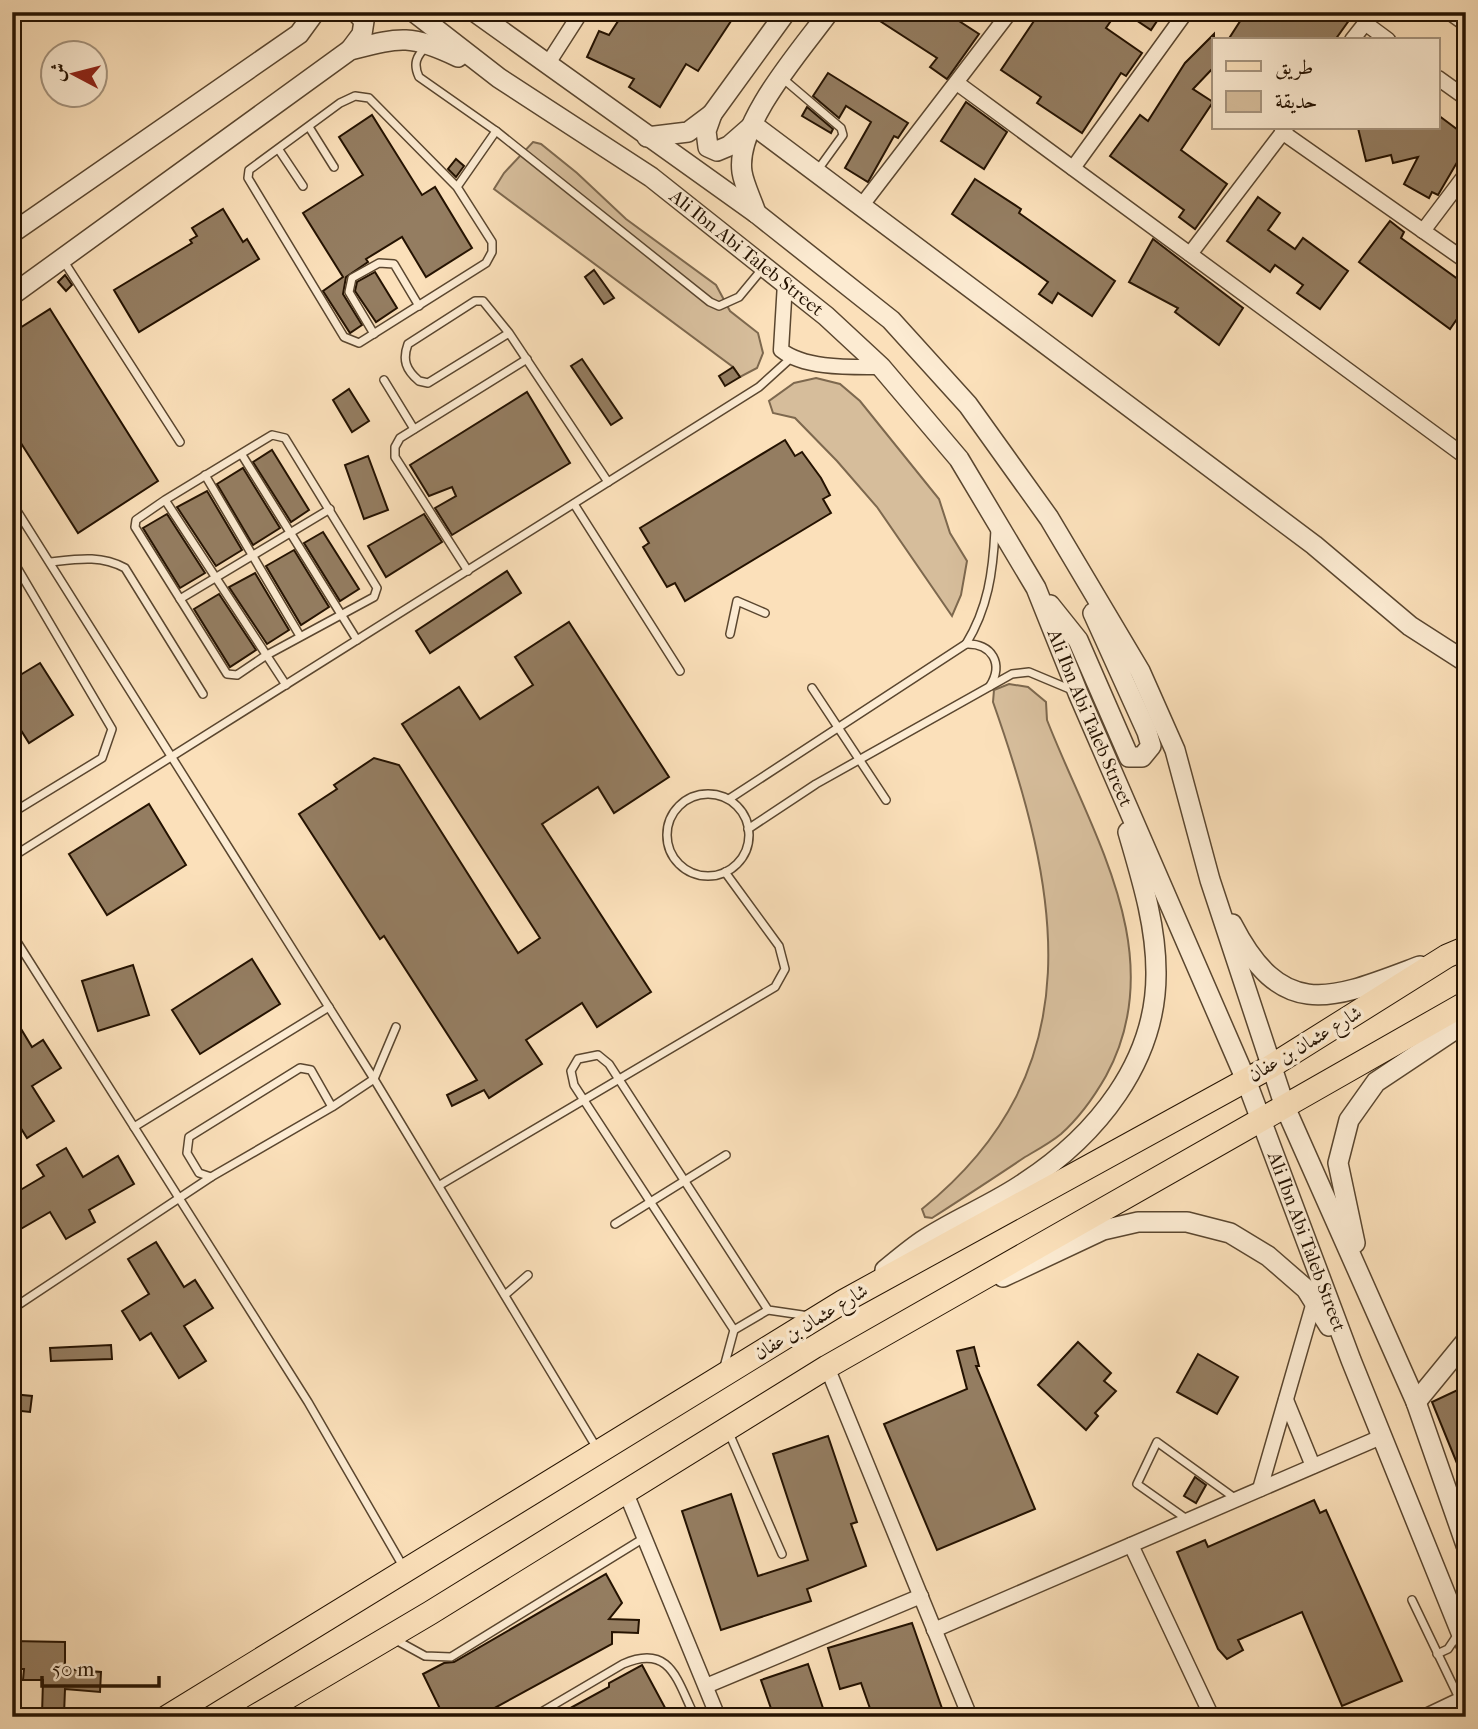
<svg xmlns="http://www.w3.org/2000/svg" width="1478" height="1729" viewBox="0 0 1478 1729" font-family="'IM FELL French Canon',Amiri,serif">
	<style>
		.green { fill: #d6bd9b; stroke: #7d684e; stroke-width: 2 }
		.building { fill: #947d61; stroke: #241201; stroke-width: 2 }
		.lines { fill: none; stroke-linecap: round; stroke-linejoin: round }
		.service-casing { stroke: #5a462f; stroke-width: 10 }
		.minor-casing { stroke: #5a462f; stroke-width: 17 }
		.tertiary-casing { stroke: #5a462f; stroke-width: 22 }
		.primary-casing { stroke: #241201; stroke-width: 25 }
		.service { stroke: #fcebd2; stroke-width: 7 }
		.minor { stroke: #fcebd2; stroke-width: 14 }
		.tertiary { stroke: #fcebd2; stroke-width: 19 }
		.primary { stroke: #fbe0ba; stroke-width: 23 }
		.labels { text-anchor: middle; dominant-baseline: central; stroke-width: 7; stroke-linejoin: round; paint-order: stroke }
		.street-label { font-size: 19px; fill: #241201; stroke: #fcebd2 }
	</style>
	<rect width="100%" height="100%" fill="#fbe0ba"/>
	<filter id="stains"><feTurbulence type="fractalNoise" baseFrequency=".00286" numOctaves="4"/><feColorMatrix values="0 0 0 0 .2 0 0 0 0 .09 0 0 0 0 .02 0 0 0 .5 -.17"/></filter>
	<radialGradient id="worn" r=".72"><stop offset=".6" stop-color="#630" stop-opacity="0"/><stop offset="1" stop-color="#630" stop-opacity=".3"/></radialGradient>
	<g class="green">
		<polygon points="533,142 541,144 577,173 626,219 716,285 730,311 758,333 763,353 757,368 740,377 733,367 494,189 504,173"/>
		<polygon points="816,378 840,384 860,401 939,499 950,533 967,561 961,595 952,616 877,507 837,461 795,418 773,413 769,401 794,383"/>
		<path d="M1009,684L1028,687L1046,702L1047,720C1091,833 1172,955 1106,1076C1094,1097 1079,1118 1061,1134C1050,1143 1037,1150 1025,1157C994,1178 963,1198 932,1218L925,1217L922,1209C1097,1068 1059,889 993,702L994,690Z"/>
	</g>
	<g class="building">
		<polygon points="624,12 737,12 698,71 686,64 660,107 629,87 634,79 587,57 599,31 609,35"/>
		<polygon points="866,12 945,12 979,34 947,79 930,67 937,58"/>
		<polygon points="1040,12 1117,12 1106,28 1142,53 1126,76 1121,73 1082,133 1037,103 1041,97 1001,70"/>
		<polygon points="1124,12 1163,12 1151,30"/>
		<polygon points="1246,12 1355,12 1335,40 1228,40"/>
		<polygon points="1214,34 1214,67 1193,89 1213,102 1181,150 1227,184 1195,229 1179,217 1184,210 1110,156 1140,115 1148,121 1185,63"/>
		<polygon points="828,73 908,123 898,138 894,136 868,182 845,168 871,122 846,106 839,118 813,96"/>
		<polygon points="966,102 1007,132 984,169 941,141"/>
		<polygon points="807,107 833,129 831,133 802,116"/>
		<polygon points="372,115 422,195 435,187 472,248 426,277 402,237 366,259 368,262 346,277 343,294 362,325 350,333 323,291 343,277 303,213 363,175 339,137"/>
		<polygon points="1438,115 1466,136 1466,147 1438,195 1432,192 1429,198 1404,184 1418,157 1393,163 1391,155 1366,161 1358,128 1438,128"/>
		<polygon points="456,159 464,166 456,177 448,169"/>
		<polygon points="975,179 1021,209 1019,213 1115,281 1092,316 1058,293 1052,303 1039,294 1048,282 952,214"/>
		<polygon points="1258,197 1280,213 1268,230 1295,249 1303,238 1348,271 1320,309 1297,293 1303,285 1275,265 1270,272 1227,241"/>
		<polygon points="223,209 243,242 247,239 259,259 139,332 114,290 192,243 190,240 197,236 192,228"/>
		<polygon points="1390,221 1404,232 1401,238 1466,285 1466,306 1450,329 1359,262"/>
		<polygon points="1153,239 1243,308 1219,345 1175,312 1178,308 1129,282"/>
		<polygon points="594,270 614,298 604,304 585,277"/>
		<polygon points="375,272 397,308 376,322 355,291 357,282"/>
		<polygon points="65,275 72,285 66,291 58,282"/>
		<polygon points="50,309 158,481 78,533 12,429 12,333"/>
		<polygon points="582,359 622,418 611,425 571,366"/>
		<polygon points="733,367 740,377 725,386 719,376"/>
		<polygon points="349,389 369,421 352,432 333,400"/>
		<polygon points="527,392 570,463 452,535 435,508 456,496 452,487 429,496 410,465"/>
		<polygon points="785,440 795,456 802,452 821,478 830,495 823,499 831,513 685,601 675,583 667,587 643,547 649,543 640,528"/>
		<polygon points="272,450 309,510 291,522 253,462"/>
		<polygon points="368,456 388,510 364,519 345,465"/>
		<polygon points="243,468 280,528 253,545 217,484"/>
		<polygon points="207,491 242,550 216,566 177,507"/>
		<polygon points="167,514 205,573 180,588 143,528"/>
		<polygon points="424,514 442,542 386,577 368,546"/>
		<polygon points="323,532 359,589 340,601 304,543"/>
		<polygon points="294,550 329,607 301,625 266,566"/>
		<polygon points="507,571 521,593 430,653 416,631"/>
		<polygon points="255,573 289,630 267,644 229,587"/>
		<polygon points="219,594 256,650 230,667 194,609"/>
		<polygon points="569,622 669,777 614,813 598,787 542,824 651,992 597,1027 582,1003 526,1040 542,1064 489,1098 484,1090 452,1106 447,1095 477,1080 384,936 380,939 299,814 337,789 334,785 374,758 399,765 518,953 540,938 402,724 459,687 480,719 533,685 515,657"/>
		<polygon points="40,663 73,715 29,743 12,716 12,680"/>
		<polygon points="149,804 186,865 107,915 69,854"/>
		<polygon points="252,959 280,1004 200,1054 172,1010"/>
		<polygon points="133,965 149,1015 98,1031 82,981"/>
		<polygon points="12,1014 32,1047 43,1040 61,1068 32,1086 54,1121 27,1138 12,1114"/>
		<polygon points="66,1148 83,1177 118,1156 134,1184 89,1210 95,1222 66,1239 50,1212 12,1234 12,1195 44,1176 37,1165"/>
		<polygon points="156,1242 184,1287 195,1280 213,1308 184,1326 206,1361 179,1378 151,1333 140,1340 122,1311 149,1294 128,1259"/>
		<polygon points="1078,1342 1111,1373 1104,1381 1116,1391 1095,1413 1098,1416 1086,1430 1038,1385"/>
		<polygon points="111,1345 112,1359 51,1361 50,1348"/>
		<polygon points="974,1347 979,1366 976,1366 1035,1509 937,1550 884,1424 967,1389 957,1351"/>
		<polygon points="1198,1354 1238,1377 1217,1414 1177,1392"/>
		<polygon points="1466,1386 1466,1483 1465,1483 1432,1402"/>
		<polygon points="12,1394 32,1396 30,1412 12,1410"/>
		<polygon points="828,1436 857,1522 851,1524 866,1566 807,1589 811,1601 721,1630 682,1511 731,1494 758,1576 808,1560 773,1454"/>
		<polygon points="1195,1477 1206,1485 1196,1503 1184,1496"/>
		<polygon points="1314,1500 1320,1513 1326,1510 1402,1681 1342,1706 1302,1612 1238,1640 1243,1650 1227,1659 1218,1649 1177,1552 1205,1540 1208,1547"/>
		<polygon points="606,1574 622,1603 609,1619 639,1620 638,1633 612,1632 612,1644 478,1717 444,1717 423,1674 444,1663 454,1662"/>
		<polygon points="912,1623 945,1717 873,1717 861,1683 840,1689 828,1648"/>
		<polygon points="12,1641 65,1642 65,1669 101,1672 100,1692 65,1689 64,1715 42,1715 43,1680 23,1680 24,1669 12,1669"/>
		<polygon points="808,1664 826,1717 774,1717 761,1680"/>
		<polygon points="642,1665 670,1717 554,1717 609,1687 609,1683"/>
	</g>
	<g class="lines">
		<g class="service-casing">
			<g id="service">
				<path d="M427,46C416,56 413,64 419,77L496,131L710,302L719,306L739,297L763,268"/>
				<polyline points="781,77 841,128 843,135 817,171"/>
				<polyline points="309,127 334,167"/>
				<polyline points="279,150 303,186"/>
				<polyline points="457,187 369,98 355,96 340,103 249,170 248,178 344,337 359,343 486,263 492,252 492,242 457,187 496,131"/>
				<polyline points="63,260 180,442"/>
				<path d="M509,333L428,383L419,381C406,370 402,360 408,344L475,301H483L509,333L608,482"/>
				<polyline points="374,334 349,292 352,278 379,263 394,264 419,306"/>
				<polyline points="384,380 414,429"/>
				<polyline points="242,455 357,640"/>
				<polyline points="205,475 300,636"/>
				<polyline points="165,500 136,520 135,527 227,674 237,675 265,656 374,597 377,588 285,438 272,435 165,500 286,685"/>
				<polyline points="12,503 374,1079 598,1450"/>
				<polyline points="574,504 680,671"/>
				<polyline points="12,559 112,729 102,758 12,813"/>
				<path d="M50,562C78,559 100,555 125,568L203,694"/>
				<polyline points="468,571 395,457 395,447 400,438 527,359"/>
				<polyline points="180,599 330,509"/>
				<polyline points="730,634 737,601 765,613"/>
				<path d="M966,644C992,643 1004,664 990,686"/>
				<polyline points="812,688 886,800"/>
				<circle cx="708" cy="835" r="41"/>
				<path d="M729,799L966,644C988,608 993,572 995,530"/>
				<polyline points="748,829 816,784 1012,674 1029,672 1072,690"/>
				<polyline points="12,857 759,387 791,358"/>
				<polyline points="12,934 308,1402 404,1568"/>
				<polyline points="332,1107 311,1070 300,1068 189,1137 187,1153 199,1173 211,1177 332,1107 374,1079 396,1027"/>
				<polyline points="134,1127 329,1007"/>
				<polyline points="440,1185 775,987 785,969 779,946 725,872"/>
				<polyline points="615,1224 726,1155"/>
				<polyline points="505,1295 528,1275"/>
				<polyline points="12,1309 211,1177"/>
				<polyline points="734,1330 768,1310"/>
				<polyline points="724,1367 734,1330 574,1085 571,1071 578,1059 598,1055 609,1064 768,1310 809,1316"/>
				<polyline points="729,1433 782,1554"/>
				<polyline points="1188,1520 1137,1484 1157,1442 1236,1499"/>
				<polyline points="1412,1600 1460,1700"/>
				<polyline points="394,1639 425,1656 451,1657 644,1538"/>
				<polyline points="1437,1654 1448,1649 1458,1634"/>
				<path d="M533,1717L623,1664C671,1643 677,1681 695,1717"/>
			</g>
		</g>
		<g class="minor-casing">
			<g id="minor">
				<polyline points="1449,12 1466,24"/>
				<polyline points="1365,23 1388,40"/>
				<polyline points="1352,40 1374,12"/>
				<polyline points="547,65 581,12"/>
				<polyline points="1438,78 1466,98"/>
				<polyline points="957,83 1466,457"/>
				<polyline points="1282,132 1466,261"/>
				<polyline points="1073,168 1186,12"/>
				<polyline points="862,205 1010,12"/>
				<polyline points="1423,231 1466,174"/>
				<polyline points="1190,254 1286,128"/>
				<path d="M785,283L781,350C805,369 851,367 881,367"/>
				<polyline points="827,1367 970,1717"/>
				<polyline points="1286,1400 1313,1466"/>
				<polyline points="1260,1489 1314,1302"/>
				<polyline points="626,1493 718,1717"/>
				<polyline points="1131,1545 1212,1717"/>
				<polyline points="934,1630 1381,1437"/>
				<polyline points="706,1686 921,1596"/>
				<polyline points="1424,1717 1466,1697"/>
			</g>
		</g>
		<g class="tertiary-casing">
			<g id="tertiary">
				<path id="s1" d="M414,12L499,78L651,177L826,316L881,367L959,459L1036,588L1078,693L1246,1080L1351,1360L1466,1645"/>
				<polyline points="475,12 756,213 891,320 968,405 1049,518 1140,671 1175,750 1210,880 1285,1107 1416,1402 1466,1545"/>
				<polyline points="350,50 362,34 364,21 356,12"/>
				<polyline points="712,114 706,131 708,147 717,151 729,146 753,125 1314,545 1410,626 1466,662"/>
				<polyline points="647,137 688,132 712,114 786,12"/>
				<path d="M756,213C752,200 744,185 742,172C735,124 802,49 829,12"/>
				<polyline points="12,233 299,34 315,12"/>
				<path d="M12,295L350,50C401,37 410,34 458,57"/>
				<polyline points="1050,605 1078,640 1129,757 1142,757 1151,746 1147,732 1093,613"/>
				<path d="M1232,924C1283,1023 1332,999 1420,966"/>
				<polyline points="1355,1243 1338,1163 1349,1120 1376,1082 1466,1022"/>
				<path d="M885,1270C897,1260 909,1250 922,1241C955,1219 992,1205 1024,1183C1096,1136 1157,1062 1156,972C1156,924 1141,877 1128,832"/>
				<polyline points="1003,1277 1103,1230 1138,1222 1187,1222 1230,1233 1268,1256 1306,1289 1329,1326"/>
				<polyline points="1416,1402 1466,1341"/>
			</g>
		</g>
		<g class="primary-casing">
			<g id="primary">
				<polyline points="167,1717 844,1301 1270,1067 1447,956 1466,948"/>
				<polyline points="254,1717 430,1613 827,1367 1466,1003"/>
			</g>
		</g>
		<use href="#service" class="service"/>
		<use href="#minor" class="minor"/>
		<use href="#tertiary" class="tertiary"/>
		<use href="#primary" class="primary"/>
	</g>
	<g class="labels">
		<g class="street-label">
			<text stroke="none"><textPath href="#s1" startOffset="411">Ali Ibn Abi Taleb Street</textPath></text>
			<text stroke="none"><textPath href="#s1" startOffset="999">Ali Ibn Abi Taleb Street</textPath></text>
			<text transform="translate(1305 1044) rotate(-31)">شارع عثمان بن عفان</text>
			<text stroke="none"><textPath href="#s1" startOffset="1566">Ali Ibn Abi Taleb Street</textPath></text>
			<text transform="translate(811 1322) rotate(-31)">شارع عثمان بن عفان</text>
		</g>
	</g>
	<rect width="1478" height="1729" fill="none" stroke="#fbe0ba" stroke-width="42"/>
	<rect x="14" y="14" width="1450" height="1701" fill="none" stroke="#241201" stroke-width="3.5"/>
	<rect x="21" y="21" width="1436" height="1687" fill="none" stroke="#241201" stroke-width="2"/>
	<rect x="1212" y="38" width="228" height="91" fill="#fcebd2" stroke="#a6947e" stroke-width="2"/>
	<rect x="1226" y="61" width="35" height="10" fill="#fbe0ba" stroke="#a6947e" stroke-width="2"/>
	<text x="1275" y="74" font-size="21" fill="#241201">طريق</text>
	<rect x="1226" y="91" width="35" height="21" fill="#d6bd9b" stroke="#a6947e" stroke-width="2"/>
	<text x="1275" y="108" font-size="21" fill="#241201">حديقة</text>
	<g transform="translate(74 74) rotate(277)"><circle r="33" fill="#fcebd2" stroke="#a6947e" stroke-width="2"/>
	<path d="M0-5L12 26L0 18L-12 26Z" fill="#8f2418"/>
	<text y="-10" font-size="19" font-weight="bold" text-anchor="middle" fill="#241201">ش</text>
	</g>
	<path d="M42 1676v10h117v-10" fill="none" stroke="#241201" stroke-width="3.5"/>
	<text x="52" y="1676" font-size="21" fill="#241201" stroke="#fcebd2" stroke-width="5" paint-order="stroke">50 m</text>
	<rect width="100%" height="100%" filter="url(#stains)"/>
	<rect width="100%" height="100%" fill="url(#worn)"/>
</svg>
